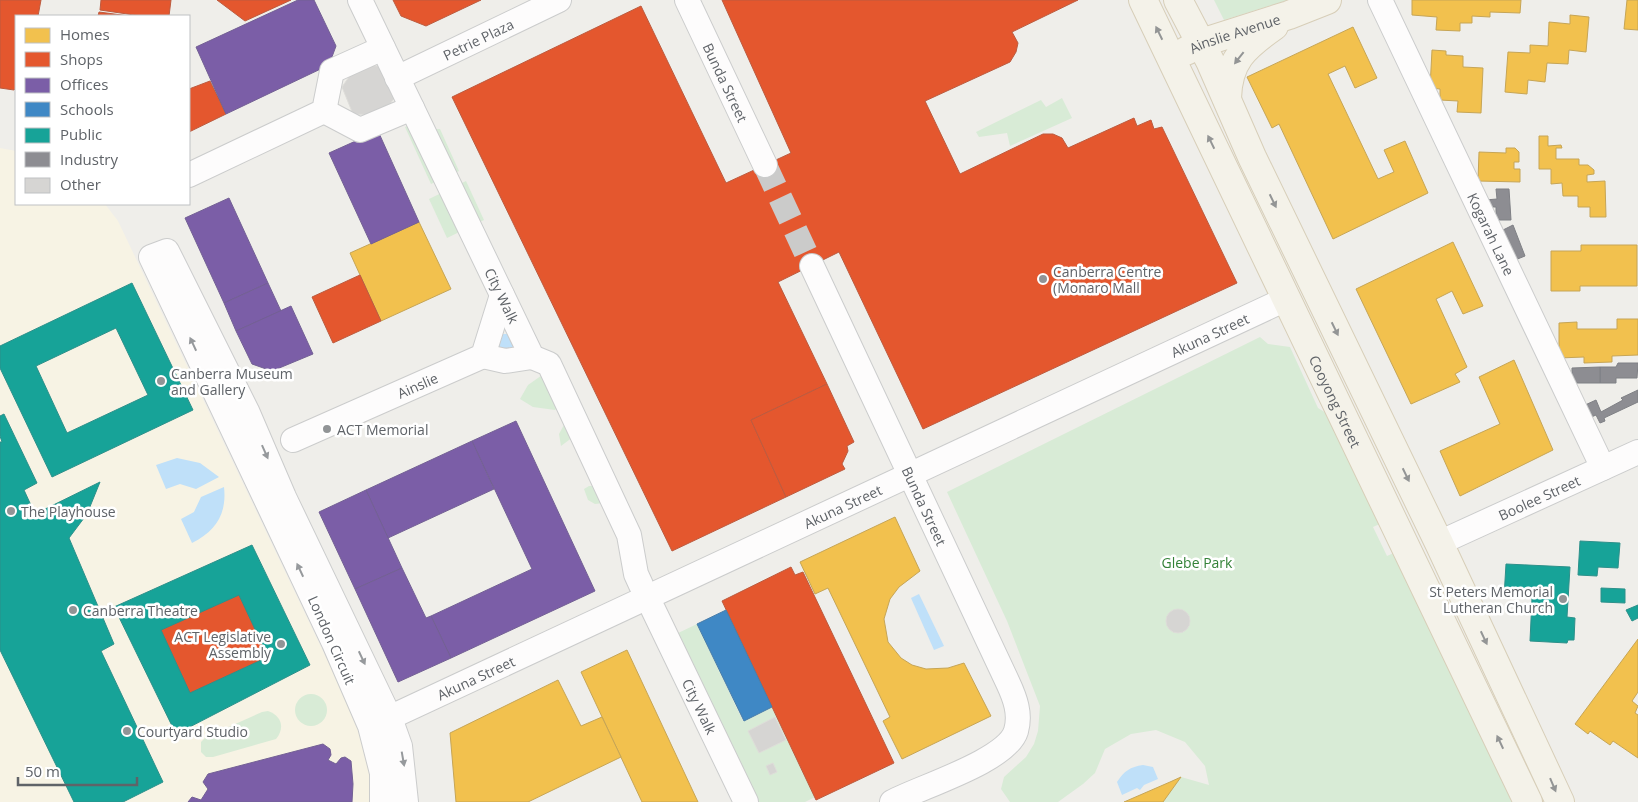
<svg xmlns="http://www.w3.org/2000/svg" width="1638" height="802" viewBox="0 0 1638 802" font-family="'Open Sans',sans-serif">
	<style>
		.commercial { fill: #f7f3e4 }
		.green { fill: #d8ebd6 }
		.water { fill: #bfe0f9 }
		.homes { fill: #f2c14e; stroke: #c6a556 }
		.shops { fill: #e4572e; stroke: #bc5b3f }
		.offices { fill: #7b5ea7; stroke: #736094 }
		.schools { fill: #3f88c5; stroke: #497da9 }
		.public { fill: #17a398; stroke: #2d908a; fill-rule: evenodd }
		.industry { fill: #8d8d92; stroke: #7f8085 }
		.building { fill: #d6d5d3; stroke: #deddd9 }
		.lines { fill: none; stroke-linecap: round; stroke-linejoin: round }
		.minor-tunnel { stroke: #cbcbca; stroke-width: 24; stroke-dasharray: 24 12; stroke-linecap: butt }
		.minor-casing { stroke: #cbcccc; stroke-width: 26 }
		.major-casing { stroke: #d7ceb8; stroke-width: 30 }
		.minor { stroke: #fdfcfc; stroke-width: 24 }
		.major { stroke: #f4f2e9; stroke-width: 28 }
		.oneway { fill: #939595 }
		.oneway2 { fill: #96999c }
		.poi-dot { fill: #919496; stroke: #fff; stroke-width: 2 }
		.labels { text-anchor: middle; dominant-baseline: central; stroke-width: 5; stroke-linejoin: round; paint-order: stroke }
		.street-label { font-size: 14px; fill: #5f6368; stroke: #fff }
		.poi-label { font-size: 14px; fill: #5f6368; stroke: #fff; text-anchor: start }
		.park-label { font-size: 14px; fill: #348238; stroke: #fff }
	</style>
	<rect width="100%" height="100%" fill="#efeeea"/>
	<polygon class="commercial" points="0,148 16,151 16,204 105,204 118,221 361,731 370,759 373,802 0,802"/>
	<g class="green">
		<polygon points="1214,0 1288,0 1224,20"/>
		<polygon points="1062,98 1072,118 1010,146 1007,133 979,137 976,132 1041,100 1046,107"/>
		<polygon points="426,117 436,129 440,129 459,171 431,184 405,127"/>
		<polygon points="466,181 484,220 447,238 429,199"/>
		<polygon points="1260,337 1268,344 1290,347 1318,408 1331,416 1384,522 1373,527 1387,556 1396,552 1502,772 1511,802 1163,802 1181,777 1209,785 1205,766 1185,742 1156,730 1131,734 1105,749 1095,773 1083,784 1058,802 1010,802 1001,789 1004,777 1026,757 1034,744 1038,731 1040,706 1007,621 947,492"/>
		<polygon points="548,371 558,407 555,410 533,407 520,399 528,385"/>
		<polygon points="565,423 573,437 561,446 559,434"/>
		<polygon points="589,486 596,486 604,503 595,504 588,500 584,489"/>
		<polygon points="697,624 743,721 772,707 815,797 805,802 755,802 674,635"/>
		<circle cx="311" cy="710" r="16"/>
		<path d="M268,711C282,716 285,728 276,739L213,757H206L201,752V742L206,737L262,712Z"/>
	</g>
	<g class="water">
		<polygon points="502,334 508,334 514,340 514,349 505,356 493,343"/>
		<polygon points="177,458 200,463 219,477 196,489 180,484 166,489 156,465"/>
		<path d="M224,487C227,514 216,531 192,543L181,519L194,512L201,497Z"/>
		<polygon points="919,594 944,646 934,650 911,598"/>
		<path d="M1143,765L1153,767L1158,779L1144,785L1140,790L1137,788L1122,795L1117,782C1124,771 1130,767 1143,765Z"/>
	</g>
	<g class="homes">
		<polygon points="1412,0 1521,0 1520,13 1490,12 1490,17 1472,16 1472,23 1460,23 1460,31 1436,30 1437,17 1412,15"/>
		<polygon points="1627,0 1638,0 1638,30 1624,29"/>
		<polygon points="1570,15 1589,17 1586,52 1569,50 1568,64 1547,63 1545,82 1528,80 1527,94 1505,92 1508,52 1530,53 1530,45 1548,46 1549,22 1570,24"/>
		<polygon points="1353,27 1377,78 1355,88 1345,66 1328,74 1378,179 1394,172 1384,150 1405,141 1428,193 1333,239 1279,124 1272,128 1247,77"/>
		<polygon points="1432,50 1446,51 1446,55 1463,56 1463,67 1483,68 1481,113 1457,112 1458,101 1440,100 1440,89 1430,88"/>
		<polygon points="1539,136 1548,136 1548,146 1561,145 1562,148 1556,148 1556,159 1579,159 1579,165 1588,165 1594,170 1594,174 1587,175 1587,182 1605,181 1606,217 1590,217 1590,207 1578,207 1578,196 1563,196 1562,183 1551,184 1551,169 1539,169"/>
		<polygon points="1506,148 1515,148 1519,152 1519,162 1514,162 1514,169 1520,169 1520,182 1478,181 1479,152 1506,153"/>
		<polygon points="419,222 451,289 381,321 350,253"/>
		<polygon points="1453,242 1483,306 1463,314 1452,291 1436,299 1467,367 1455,374 1460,382 1411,404 1356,289"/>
		<polygon points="1581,245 1637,245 1637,286 1580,286 1580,291 1551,291 1551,251 1581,251"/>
		<polygon points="1617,319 1638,319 1638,355 1612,356 1612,362 1584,363 1584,357 1559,358 1559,323 1577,322 1577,329 1617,329"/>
		<polygon points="1514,360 1553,450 1460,496 1440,451 1500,424 1479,377"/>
		<polygon points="895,517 920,571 899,587 890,599 884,619 888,642 901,658 912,665 926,669 948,668 964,663 991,716 902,759 883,721 890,717 828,588 815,594 800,562"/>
		<polygon points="1638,639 1638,692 1632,701 1638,706 1635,713 1638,715 1638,758 1613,741 1610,745 1590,731 1588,734 1575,724"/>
		<polygon points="627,650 698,802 642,802 581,672"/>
		<polygon points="558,680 581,726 602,717 621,757 528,802 456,802 450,733"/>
		<polygon points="1181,777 1163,802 1124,802 1170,782"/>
	</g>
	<g class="shops">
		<polygon points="0,0 41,0 38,16 16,16 16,88 14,90 0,88"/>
		<polygon points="101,0 171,0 169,16 141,16 100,10"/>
		<polygon points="217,0 291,0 245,21"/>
		<polygon points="393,0 481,0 426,26 401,16"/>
		<polygon points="722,0 1078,0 1012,32 1018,43 1016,52 1010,62 925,101 960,174 1043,134 1053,134 1062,138 1068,148 1134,118 1137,126 1151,120 1154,129 1162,127 1237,283 923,429 839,252 778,282 827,384 751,420 786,497 672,551 452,97 641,6 726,183 791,153"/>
		<polygon points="99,12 129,16 98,16"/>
		<polygon points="210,81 226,114 189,132 189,89"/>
		<polygon points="360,275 381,321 333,343 312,297"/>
		<polygon points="827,384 854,442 847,446 848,451 842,464 845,469 786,497 751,420"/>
		<polygon points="791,567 795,575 803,572 894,763 816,800 722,601"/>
		<polygon points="239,595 268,657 190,693 161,630"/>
	</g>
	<g class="offices">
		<polygon points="298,0 314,0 336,46 329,65 226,114 196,47"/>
		<polygon points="378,131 419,222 371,244 329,153"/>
		<polygon points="229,198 268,283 224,303 185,218"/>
		<polygon points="268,283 281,311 236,331 224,303"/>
		<polygon points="291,306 313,354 272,371 252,364 236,331"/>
		<polygon points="516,421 595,591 451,658 431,616 532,569 472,441"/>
		<polygon points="472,441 494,489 388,538 366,490"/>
		<polygon points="366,490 402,568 355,589 319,512"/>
		<polygon points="402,568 426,618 431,616 451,658 398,682 355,589"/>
		<polygon points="323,744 330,749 331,755 328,760 336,764 341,758 345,757 351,761 353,784 352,802 188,802 192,797 201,800 208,789 203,782 208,774"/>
	</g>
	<polygon class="schools" points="726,610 772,707 744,721 697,624"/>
	<g class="public">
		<path d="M132,283L193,410L52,477L0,368V346ZM116,328L148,395L67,433L36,366Z"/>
		<polygon points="4,414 37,483 24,490 35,514 100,482 87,514 69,538 114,644 101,651 163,782 123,802 74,802 0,650 0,442 2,442 0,436 0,416"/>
		<polygon points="1580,541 1620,543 1618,568 1598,567 1597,576 1578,575"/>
		<path d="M252,545L310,665L176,734L114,607ZM239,595L268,657L190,693L161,630Z"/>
		<polygon points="1506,564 1570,567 1567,617 1575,618 1574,640 1568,640 1567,643 1530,641 1532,598 1504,597"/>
		<polygon points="1601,588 1625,589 1625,603 1601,602"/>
		<polygon points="1638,605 1638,618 1632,621 1626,610"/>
	</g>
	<g class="industry">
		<polygon points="1496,189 1509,189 1511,220 1496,220 1496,207 1488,207 1485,200 1497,199"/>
		<polygon points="1513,225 1525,256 1515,260 1503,230"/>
		<polygon points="1618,363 1638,363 1637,378 1616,378 1616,383 1600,383 1600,367 1616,367"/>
		<polygon points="1600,367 1600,383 1572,383 1572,368"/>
		<polygon points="1638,390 1638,402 1604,418 1605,421 1600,423 1596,415 1589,418 1583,406 1596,400 1601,412 1623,400 1621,398"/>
	</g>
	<g class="building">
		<polygon points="358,64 386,67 398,93 382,115 353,114 342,87"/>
		<circle cx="1178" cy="621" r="12"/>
		<polygon points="775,717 786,740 759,753 748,731"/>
		<polygon points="773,763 777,772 770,775 766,766"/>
	</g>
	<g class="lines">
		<polyline class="minor-tunnel" points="765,165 812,266"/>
		<g class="minor-casing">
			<g id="minor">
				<path id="s1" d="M360,0L532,357L549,364L629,535L636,574L641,585"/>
				<path id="s2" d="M687,0L765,165"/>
				<path id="s3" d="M1380,0L1603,468"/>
				<path id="s4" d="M397,78L559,0"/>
				<polyline points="324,111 360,130 412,108"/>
				<polyline points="189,175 324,111 332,71 383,48"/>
				<path id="s5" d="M812,266L1008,683C1015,698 1021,714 1016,731C1007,761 920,787 892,802"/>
				<polyline points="483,356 505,361 532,357"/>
				<path id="s6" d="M293,440L483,356L502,295"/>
				<path id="s7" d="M1439,543L1638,452"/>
				<path id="s8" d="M653,609L746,802"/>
				<path id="s9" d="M376,724L1286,299"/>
				<polyline points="382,802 382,773 370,726 334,643 151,257 167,251 247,411 284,497 390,718 400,746 406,802"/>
			</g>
		</g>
		<g class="major-casing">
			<g id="major">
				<path id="s10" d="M1143,0L1528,802"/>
				<polyline points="1178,0 1210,61 1252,157 1439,543 1560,802"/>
				<path id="s11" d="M1186,51L1201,43L1289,15L1327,0"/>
				<path d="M1227,98C1228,61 1244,47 1274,26"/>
			</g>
		</g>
		<use href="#minor" class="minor"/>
		<use href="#major" class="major"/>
	</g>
	<defs><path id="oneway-solid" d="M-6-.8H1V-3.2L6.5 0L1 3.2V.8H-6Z" transform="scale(1.25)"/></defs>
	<g class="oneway">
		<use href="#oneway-solid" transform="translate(1159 33) rotate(-116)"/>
		<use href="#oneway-solid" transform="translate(1239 58) rotate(128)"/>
		<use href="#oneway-solid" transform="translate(1211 142) rotate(-116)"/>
		<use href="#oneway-solid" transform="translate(1273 201) rotate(64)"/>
		<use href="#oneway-solid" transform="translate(1335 329) rotate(64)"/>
		<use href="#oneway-solid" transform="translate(1406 475) rotate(64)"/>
		<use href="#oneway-solid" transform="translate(1484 638) rotate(65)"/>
		<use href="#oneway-solid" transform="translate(1500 742) rotate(-115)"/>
		<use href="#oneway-solid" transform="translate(1553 785) rotate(67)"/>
	</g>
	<g class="oneway2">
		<use href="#oneway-solid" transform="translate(193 344) rotate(-115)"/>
		<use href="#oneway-solid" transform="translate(265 452) rotate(66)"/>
		<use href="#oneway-solid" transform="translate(300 570) rotate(-115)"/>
		<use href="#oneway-solid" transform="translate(362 658) rotate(65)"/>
		<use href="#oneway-solid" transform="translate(403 759) rotate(80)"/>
	</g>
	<g class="poi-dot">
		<circle cx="1043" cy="279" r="5"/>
		<circle cx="161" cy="381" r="5"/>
		<circle cx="327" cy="429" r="5"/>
		<circle cx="11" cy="511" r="5"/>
		<circle cx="1563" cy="599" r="5"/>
		<circle cx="73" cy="610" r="5"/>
		<circle cx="281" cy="644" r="5"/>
		<circle cx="127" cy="731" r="5"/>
	</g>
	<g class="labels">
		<g class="street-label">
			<text stroke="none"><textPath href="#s11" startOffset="52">Ainslie Avenue</textPath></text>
			<text stroke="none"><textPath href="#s4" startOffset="90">Petrie Plaza</textPath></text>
			<text stroke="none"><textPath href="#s2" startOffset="91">Bunda Street</textPath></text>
			<text stroke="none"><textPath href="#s3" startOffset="259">Kogarah Lane</textPath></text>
			<text stroke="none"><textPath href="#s1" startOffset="328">City Walk</textPath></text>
			<text stroke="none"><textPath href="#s9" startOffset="920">Akuna Street</textPath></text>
			<text stroke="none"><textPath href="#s6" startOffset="136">Ainslie</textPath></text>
			<text stroke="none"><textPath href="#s10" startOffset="445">Cooyong Street</textPath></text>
			<text stroke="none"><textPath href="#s7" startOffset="110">Boolee Street</textPath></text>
			<text stroke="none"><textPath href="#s9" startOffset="515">Akuna Street</textPath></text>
			<text stroke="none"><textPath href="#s5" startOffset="265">Bunda Street</textPath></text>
			<text transform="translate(332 640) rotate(66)">London Circuit</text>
			<text stroke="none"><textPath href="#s9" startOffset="110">Akuna Street</textPath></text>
			<text stroke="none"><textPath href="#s8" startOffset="108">City Walk</textPath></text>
		</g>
		<g class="poi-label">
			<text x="1053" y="271">Canberra Centre<tspan x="1053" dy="16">(Monaro Mall</tspan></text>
			<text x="171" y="373">Canberra Museum<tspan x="171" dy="16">and Gallery</tspan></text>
			<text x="337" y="429">ACT Memorial</text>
			<text x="21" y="511">The Playhouse</text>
			<text x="1553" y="591" text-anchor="end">St Peters Memorial<tspan x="1553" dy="16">Lutheran Church</tspan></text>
			<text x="83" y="610">Canberra Theatre</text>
			<text x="271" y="636" text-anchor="end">ACT Legislative<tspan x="271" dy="16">Assembly</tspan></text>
			<text x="137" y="731">Courtyard Studio</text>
		</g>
		<g class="park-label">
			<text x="1197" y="562">Glebe Park</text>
		</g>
	</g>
	<rect x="15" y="15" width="175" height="190" fill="#ffffff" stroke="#bfc1c3"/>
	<rect x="25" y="28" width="25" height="15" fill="#f2c14e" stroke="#bfc1c3"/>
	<text x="60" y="40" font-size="15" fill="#5f6368">Homes</text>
	<rect x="25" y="52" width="25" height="15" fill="#e4572e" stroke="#bfc1c3"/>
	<text x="60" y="65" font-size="15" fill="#5f6368">Shops</text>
	<rect x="25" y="78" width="25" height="15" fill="#7b5ea7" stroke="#bfc1c3"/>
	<text x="60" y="90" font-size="15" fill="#5f6368">Offices</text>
	<rect x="25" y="102" width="25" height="15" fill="#3f88c5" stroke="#bfc1c3"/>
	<text x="60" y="115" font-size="15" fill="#5f6368">Schools</text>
	<rect x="25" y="128" width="25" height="15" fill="#17a398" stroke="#bfc1c3"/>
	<text x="60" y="140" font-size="15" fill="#5f6368">Public</text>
	<rect x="25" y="152" width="25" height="15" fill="#8d8d92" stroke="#bfc1c3"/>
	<text x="60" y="165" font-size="15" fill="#5f6368">Industry</text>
	<rect x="25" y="178" width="25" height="15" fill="#d6d5d3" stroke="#bfc1c3"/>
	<text x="60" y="190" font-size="15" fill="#5f6368">Other</text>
	<path d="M18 777v8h119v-8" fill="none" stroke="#5f6368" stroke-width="2.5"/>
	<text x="25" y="777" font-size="15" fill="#5f6368" stroke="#ffffff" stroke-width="4" paint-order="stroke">50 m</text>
</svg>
